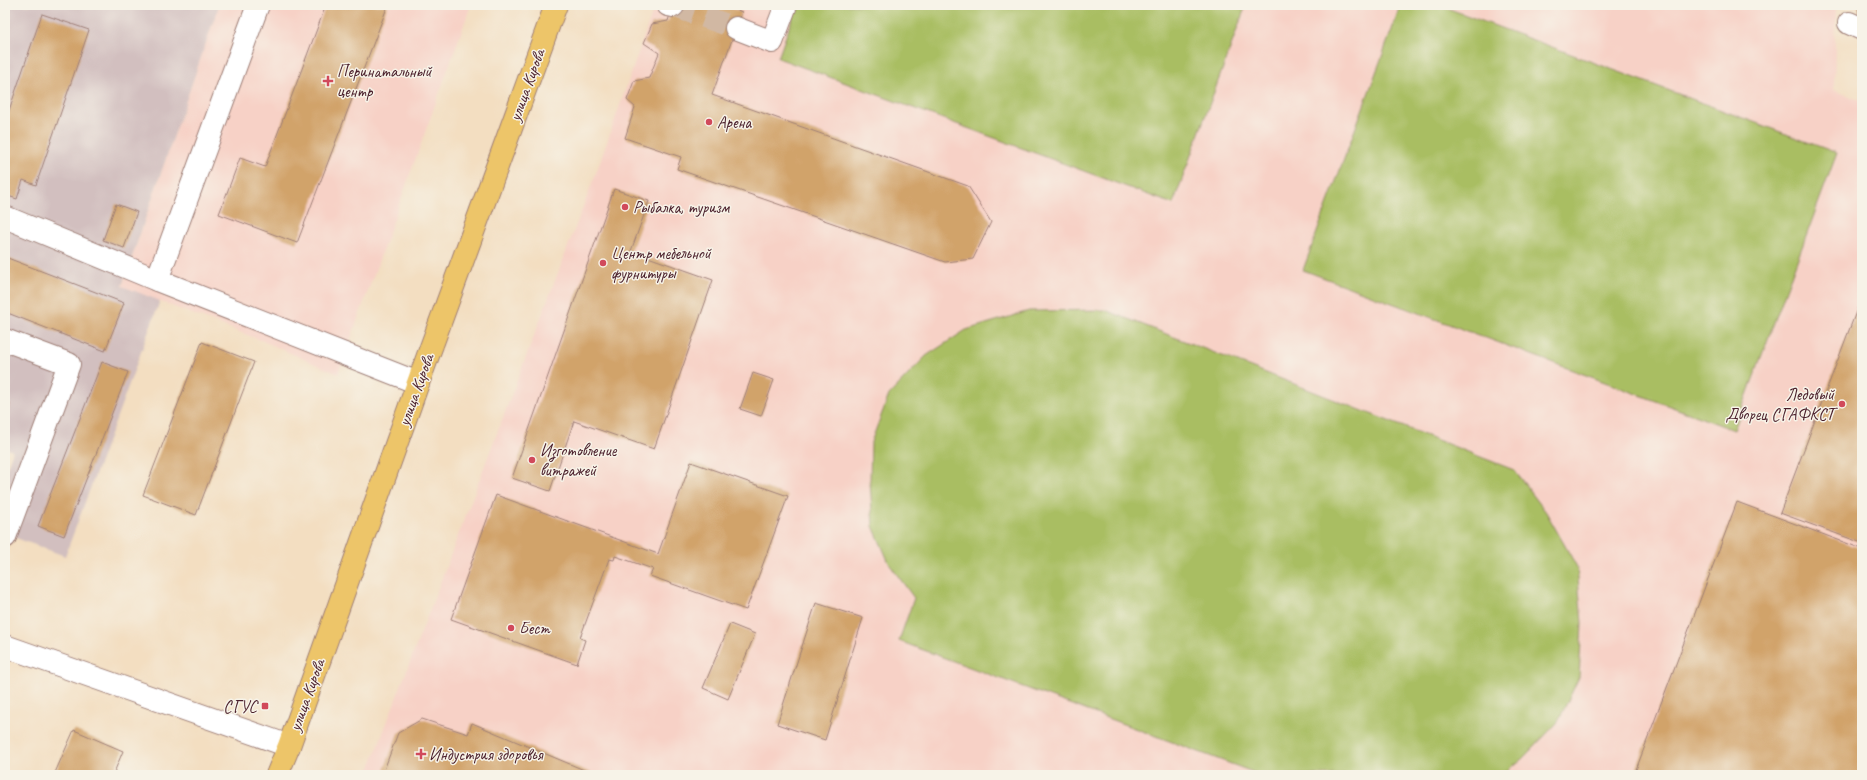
<svg xmlns="http://www.w3.org/2000/svg" width="1867" height="780" viewBox="0 0 1867 780" font-family="Caveat,sans-serif">
	<style>
		.built { fill: #f7d1c6 }
		.industrial { fill: #d2bfbf }
		.green { fill: #a9be62; stroke: #7a6e46 }
		.building { fill: #d1a36b }
		.lines { fill: none; stroke-linecap: round; stroke-linejoin: round }
		.minor-tunnel { stroke: #d1b8a3; stroke-width: 22; stroke-dasharray: 22 11; stroke-linecap: butt }
		.minor-casing { stroke: #9e7e76; stroke-width: 24 }
		.major-casing { stroke: #9e7e76; stroke-width: 24 }
		.minor { stroke: #fff; stroke-width: 22 }
		.major { stroke: #edc569; stroke-width: 22 }
		.poi-dot { fill: #d1495b; stroke: #f7f3e8; stroke-width: 1.5 }
		.labels { text-anchor: middle; dominant-baseline: central; stroke-width: 3; stroke-linejoin: round; paint-order: stroke }
		.poi-label { font-size: 17px; fill: #4a1f2b; stroke: #f7f3e8; text-anchor: start }
		.street-label { font-size: 17px; fill: #4a1f2b; stroke: #f7f3e8 }
	</style>
	<rect width="100%" height="100%" fill="#f7f3e8"/>
	<filter id="ink" filterUnits="userSpaceOnUse"><feTurbulence type="fractalNoise" baseFrequency=".025" numOctaves="2"/><feDisplacementMap in="SourceGraphic" scale="8" xChannelSelector="R" yChannelSelector="G"/><feConvolveMatrix kernelMatrix="1 2 1 2 8 2 1 2 1" color-interpolation-filters="sRGB"/></filter>
	<filter id="wash" filterUnits="userSpaceOnUse"><feTurbulence type="fractalNoise" baseFrequency=".012" numOctaves="4" result="noise"/><feDisplacementMap in="SourceGraphic" scale="16" xChannelSelector="R" yChannelSelector="G"/><feGaussianBlur stdDeviation="0.9" result="paint"/><feColorMatrix in="noise" values="0 0 0 0 0 0 0 0 0 0 0 0 0 0 0 0 0 1.4 0 .05"/><feComposite in="paint" operator="in"/></filter>
	<g filter="url(#wash)">
		<rect width="100%" height="100%" fill="#f3dec1"/>
		<g class="built">
			<polygon points="219,5 471,5 338,374 263,341 122,287"/>
			<polygon points="655,5 1836,5 1834,90 1862,101 1862,775 367,775 599,165"/>
		</g>
		<polygon class="industrial" points="5,5 219,5 122,286 160,301 65,556 5,534 5,473 13,451 5,448"/>
		<g class="green">
			<polygon points="797,5 1246,5 1173,204 778,58"/>
			<polygon points="1401,5 1439,5 1837,153 1734,430 1303,270"/>
			<polygon points="1105,310 1514,470 1546,512 1577,567 1582,623 1579,677 1558,722 1522,759 1501,775 1261,775 899,641 914,598 890,565 873,526 870,482 871,442 889,395 926,356 966,330 1029,311"/>
		</g>
		<g id="blocks">
			<g class="building">
				<polygon points="326,5 388,5 297,243 219,214 240,158 265,167"/>
				<polygon points="673,5 723,5 742,12 712,95 968,186 991,222 973,259 945,262 677,169 681,157 625,138 635,107 627,100 634,81 649,78 659,53 644,43 652,24 668,21"/>
				<polygon points="1858,5 1862,5 1862,13 1859,13"/>
				<polygon points="42,14 89,30 36,185 23,180 17,199 5,195 5,122"/>
				<polygon points="614,189 649,201 631,251 713,280 654,449 574,421 550,491 512,478"/>
				<polygon points="116,204 137,212 124,248 103,240"/>
				<polygon points="5,257 124,303 105,351 5,312"/>
				<polygon points="1862,296 1862,543 1780,513"/>
				<polygon points="202,342 254,362 196,515 143,495"/>
				<polygon points="102,362 128,372 64,536 38,526"/>
				<polygon points="753,373 774,380 761,416 740,409"/>
				<polygon points="5,402 10,404 5,419"/>
				<polygon points="691,462 788,496 746,610 650,576 653,569 615,556 614,560 609,559 580,638 585,640 577,664 451,619 496,495 658,554"/>
				<polygon points="1737,502 1862,549 1862,775 1634,775"/>
				<polygon points="816,603 863,618 825,740 777,724"/>
				<polygon points="730,624 755,634 728,699 703,688"/>
				<polygon points="422,719 468,734 472,723 596,775 395,775 384,770 398,733"/>
				<polygon points="74,730 123,751 113,775 54,775"/>
			</g>
		</g>
	</g>
	<g filter="url(#ink)">
		<use href="#blocks" fill-opacity="0" stroke="#9e7e76" stroke-width="1"/>
		<g class="lines">
			<polyline class="minor-tunnel" points="673,6 736,28"/>
			<g class="minor-casing">
				<g id="minor">
					<polyline points="258,5 157,280 418,383"/>
					<polyline points="668,5 673,6"/>
					<polyline points="1849,23 1862,29"/>
					<polyline points="736,28 772,42 786,5"/>
					<polyline points="5,217 157,280"/>
					<polyline points="5,340 69,364 5,537"/>
					<polyline points="5,646 289,746"/>
				</g>
			</g>
			<g class="major-casing">
				<polyline id="major" points="277,775 289,746 418,383 556,5"/>
			</g>
			<use href="#minor" class="minor"/>
			<use href="#major" class="major"/>
		</g>
	</g>
	<g class="poi-dot">
		<path d="M326 75h4v4h4v4h-4v4h-4v-4h-4v-4h4z"/>
		<circle cx="709" cy="122" r="4"/>
		<circle cx="625" cy="207" r="4"/>
		<circle cx="603" cy="263" r="4"/>
		<circle cx="1842" cy="404" r="4"/>
		<circle cx="532" cy="460" r="4"/>
		<circle cx="511" cy="628" r="4"/>
		<rect x="261" y="702" width="8" height="8" rx="2"/>
		<path d="M419 748h4v4h4v4h-4v4h-4v-4h-4v-4h4z"/>
	</g>
	<g class="labels">
		<g class="poi-label">
			<text x="337" y="71">Перинатальный<tspan x="337" dy="20">центр</tspan></text>
			<text x="717" y="122">Арена</text>
			<text x="633" y="207">Рыбалка, туризм</text>
			<text x="611" y="253">Центр мебельной<tspan x="611" dy="20">фурнитуры</tspan></text>
			<text x="1834" y="394" text-anchor="end">Ледовый<tspan x="1834" dy="20">Дворец СГАФКСТ</tspan></text>
			<text x="540" y="450">Изготовление<tspan x="540" dy="20">витражей</tspan></text>
			<text x="519" y="628">Бест</text>
			<text x="257" y="706" text-anchor="end">СГУС</text>
			<text x="429" y="754">Индустрия здоровья</text>
		</g>
		<g class="street-label">
			<text transform="translate(527 85) rotate(-70)">улица Кирова</text>
			<text transform="translate(416 390) rotate(-70)">улица Кирова</text>
			<text transform="translate(307 695) rotate(-70)">улица Кирова</text>
		</g>
	</g>
	<rect width="1867" height="780" fill="none" stroke="#f7f3e8" stroke-width="20"/>
</svg>
